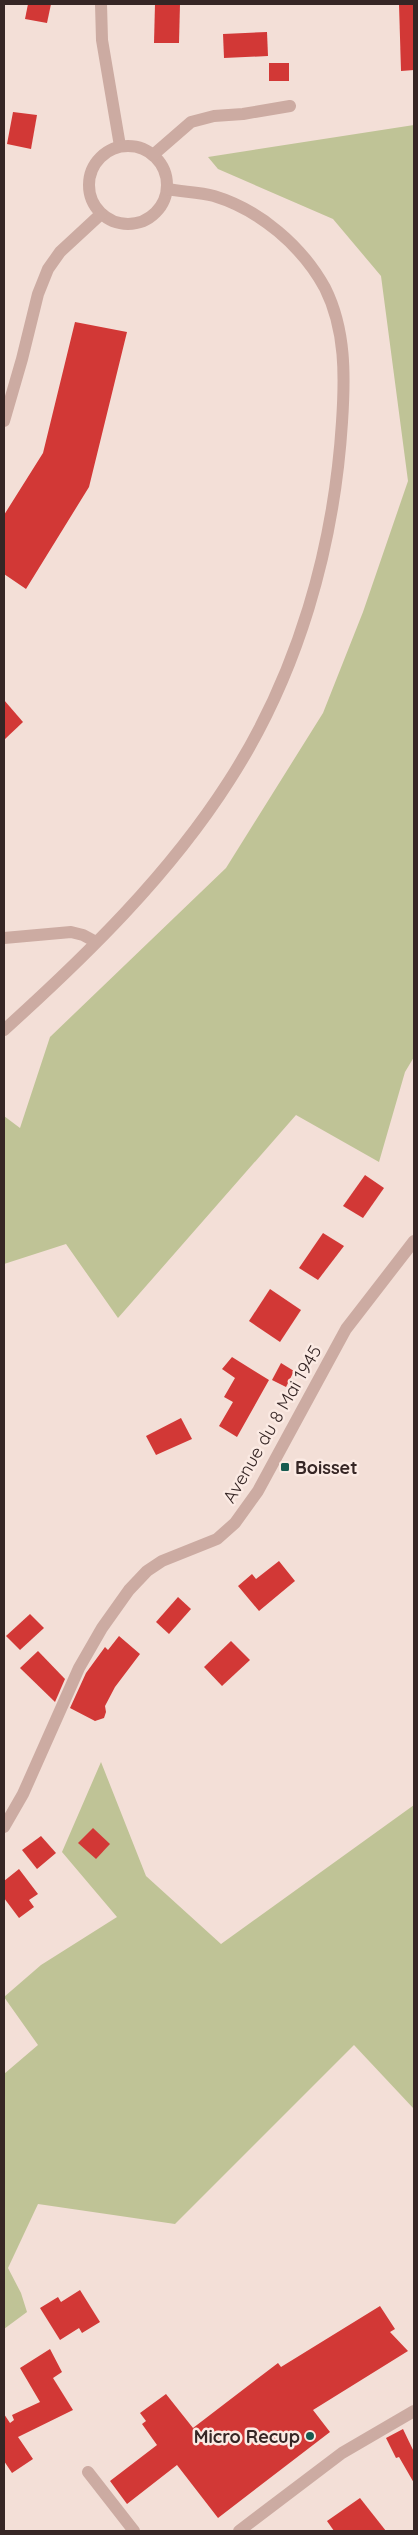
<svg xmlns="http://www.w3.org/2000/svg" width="418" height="2535" viewBox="0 0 418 2535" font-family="Quicksand,sans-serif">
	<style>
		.green { fill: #bfc396 }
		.building { fill: #d23836 }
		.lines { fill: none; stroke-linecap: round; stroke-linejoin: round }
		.minor { stroke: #ccaba2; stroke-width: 12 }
		.poi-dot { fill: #175b50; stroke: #fbeae3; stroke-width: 2 }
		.labels { text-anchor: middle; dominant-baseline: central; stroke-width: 5; stroke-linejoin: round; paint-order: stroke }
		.street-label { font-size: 18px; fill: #362625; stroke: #fbeae3 }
		.poi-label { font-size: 18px; font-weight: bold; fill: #362625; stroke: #fbeae3; text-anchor: start }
	</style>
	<rect width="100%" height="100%" fill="#f3dfd7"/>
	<g class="green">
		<polygon points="414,125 414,1057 405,1072 379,1162 296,1115 118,1318 66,1244 4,1264 4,1116 20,1128 50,1037 226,868 323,713 363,612 408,481 381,276 333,219 218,169 208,157"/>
		<polygon points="101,1762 146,1876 221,1944 414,1805 414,2109 354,2045 175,2224 38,2204 8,2268 21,2293 27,2312 4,2329 4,2074 38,2045 4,1997 41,1965 117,1917 62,1852"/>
	</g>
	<g class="building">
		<polygon points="28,4 51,4 47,23 25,19"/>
		<polygon points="155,4 180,4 179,43 154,43"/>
		<polygon points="399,4 414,4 414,70 401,71"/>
		<polygon points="267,32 268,56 224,58 223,34"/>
		<rect x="269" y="63" width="20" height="18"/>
		<polygon points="13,112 37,115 31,149 7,144"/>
		<polygon points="75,322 127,332 89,487 26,589 4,574 4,515 43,453"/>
		<polygon points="4,700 23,722 4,740"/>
		<polygon points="365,1175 384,1188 363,1218 343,1206"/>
		<polygon points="323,1233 344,1246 318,1280 299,1268"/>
		<polygon points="270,1289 301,1310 280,1342 249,1321"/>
		<polygon points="232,1357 269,1380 237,1437 219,1426 233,1402 224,1397 235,1378 222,1369"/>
		<polygon points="281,1363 294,1371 286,1387 272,1380"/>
		<polygon points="181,1418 192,1439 156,1455 146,1436"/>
		<polygon points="279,1561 295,1581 259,1611 238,1586 252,1574 256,1579"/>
		<polygon points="178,1597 191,1609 169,1634 156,1622"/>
		<polygon points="30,1614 44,1628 20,1650 6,1636"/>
		<polygon points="119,1636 140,1654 115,1687 105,1706 106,1712 104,1718 95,1721 70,1708 86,1673 105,1647 108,1650"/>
		<polygon points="231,1641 250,1660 222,1686 204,1667"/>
		<polygon points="38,1651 65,1679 55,1702 20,1668"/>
		<polygon points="93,1828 110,1844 96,1859 78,1843"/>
		<polygon points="41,1836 56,1853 37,1869 22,1850"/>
		<polygon points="19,1869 38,1894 29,1900 34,1907 19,1918 4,1898 4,1881"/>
		<polygon points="80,2290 100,2322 82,2333 79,2328 60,2340 40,2308 58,2297 61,2302"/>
		<polygon points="380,2306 395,2329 390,2332 408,2351 313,2410 330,2432 218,2518 177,2465 127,2504 110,2481 157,2445 142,2424 146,2421 140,2413 166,2394 193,2428 278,2363 281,2367"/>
		<polygon points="50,2349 62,2372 53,2378 73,2410 18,2437 33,2459 12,2473 4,2461 4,2414 10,2423 14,2420 12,2415 40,2402 20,2368"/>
		<polygon points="403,2429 414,2452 414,2483 399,2457 396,2458 386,2438"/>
		<polygon points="360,2498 386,2531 334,2531 327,2521"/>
	</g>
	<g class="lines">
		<g class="minor">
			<polyline points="101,4 102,40 120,146"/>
			<circle cx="128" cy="185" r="39"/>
			<polyline points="153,155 191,122 214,116 243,114 290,106"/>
			<polyline points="4,421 22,359 38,294 48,269 60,252 101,214"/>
			<polyline points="4,938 71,932 83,935 96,942"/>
			<path d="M4,1030C87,955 169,875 229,781C298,674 334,548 342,422C345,377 346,330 325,288C302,246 260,210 214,196C199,192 183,192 167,189"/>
			<polyline points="4,1827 23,1794 79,1668 102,1628 129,1590 147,1571 162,1561 217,1539 235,1523 258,1491 346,1329 414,1241"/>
			<polyline points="88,2472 134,2531"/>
			<polyline points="239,2531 342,2453 414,2411"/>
		</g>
	</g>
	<g class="poi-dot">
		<rect x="280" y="1462" width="10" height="10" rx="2.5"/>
		<circle cx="310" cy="2436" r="5"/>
	</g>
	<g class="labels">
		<g class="street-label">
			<text transform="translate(272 1424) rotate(-60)">Avenue du 8 Mai 1945</text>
		</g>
		<g class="poi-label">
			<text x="295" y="1467">Boisset</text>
			<text x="300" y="2436" text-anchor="end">Micro Recup</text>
		</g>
	</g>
	<rect width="418" height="2535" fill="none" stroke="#362625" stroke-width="10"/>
</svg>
